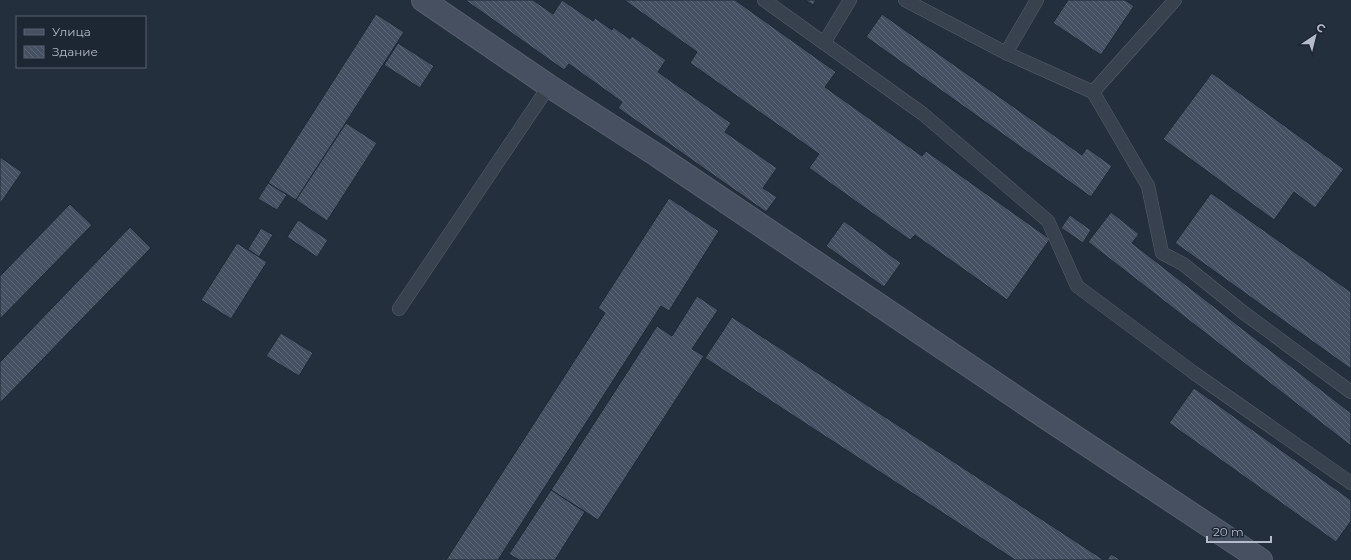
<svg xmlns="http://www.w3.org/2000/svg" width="1351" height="560" viewBox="0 0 1351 560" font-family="Montserrat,sans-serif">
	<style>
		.building { fill: url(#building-back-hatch); stroke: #1f2835 }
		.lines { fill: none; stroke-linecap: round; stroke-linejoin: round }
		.lane-casing { stroke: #565f6c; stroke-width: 14 }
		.secondary-casing { stroke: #565f6c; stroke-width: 24 }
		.lane { stroke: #38414e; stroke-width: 13 }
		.secondary { stroke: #465061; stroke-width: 22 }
	</style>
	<defs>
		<pattern id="building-back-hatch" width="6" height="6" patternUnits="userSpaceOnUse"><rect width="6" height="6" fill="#455162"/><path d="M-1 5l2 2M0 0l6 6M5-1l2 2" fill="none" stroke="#5d6877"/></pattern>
	</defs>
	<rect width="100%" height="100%" fill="#242f3e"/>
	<g class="building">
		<polygon points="465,0 533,0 553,14 562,0 593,21 595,18 612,30 613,27 630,39 632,36 666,60 658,72 731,123 725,132 777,168 763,188 777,197 766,212 618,108 622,102 569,64 564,70"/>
		<polygon points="624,0 735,0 836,72 825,87 922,156 926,151 1050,239 1007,300 915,235 910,240 809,168 819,154 690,63 697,52"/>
		<polygon points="805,0 816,0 813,5"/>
		<polygon points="1068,0 1125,0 1134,6 1101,55 1053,23"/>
		<polygon points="376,14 404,32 296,200 268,183"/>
		<polygon points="882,14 1082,155 1087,148 1112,166 1091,197 866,37"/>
		<polygon points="398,43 434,66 420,88 384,65"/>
		<polygon points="1212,73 1344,169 1315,208 1294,192 1274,220 1163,139"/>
		<polygon points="346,123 377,143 327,221 296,200"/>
		<polygon points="0,157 22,172 0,204"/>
		<polygon points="268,183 287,195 277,210 258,199"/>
		<polygon points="1211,193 1351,292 1351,369 1175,243"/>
		<polygon points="669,198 719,231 669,311 661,306 498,560 446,560 605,313 598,308"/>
		<polygon points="70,204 92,225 0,319 0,276"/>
		<polygon points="1111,212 1139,234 1132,243 1351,413 1351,446 1088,242"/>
		<polygon points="1070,215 1091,230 1083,243 1061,228"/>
		<polygon points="298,220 328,240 317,257 287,237"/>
		<polygon points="844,221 901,263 884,287 826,246"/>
		<polygon points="130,227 151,248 0,403 0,362"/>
		<polygon points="261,228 273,235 259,257 248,249"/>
		<polygon points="237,243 267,262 231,319 201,300"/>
		<polygon points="697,296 718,310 692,349 704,356 598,520 551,490 657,326 672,336"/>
		<polygon points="732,317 1104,560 1015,560 705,358"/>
		<polygon points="281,333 313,353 299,376 266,356"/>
		<polygon points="1194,388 1351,500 1351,521 1336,542 1169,423"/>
		<polygon points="551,490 585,512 555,560 519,560 509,554"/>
		<polygon points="1111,554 1121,560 1107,560"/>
	</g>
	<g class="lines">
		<g class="lane-casing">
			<g id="lane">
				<polyline points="764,0 824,43 850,0"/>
				<polyline points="905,0 1006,53 1093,92 1148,186 1162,253 1183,264 1244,313 1351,392"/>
				<polyline points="824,43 923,114 1048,221 1077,286 1194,373 1351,483"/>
				<polyline points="1006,53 1037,0"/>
				<polyline points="1093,92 1175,0"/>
				<polyline points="399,309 549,86"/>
			</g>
		</g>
		<g class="secondary-casing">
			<polyline id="secondary" points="423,0 549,86 658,156 1039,413 1261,560"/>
		</g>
		<use href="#lane" class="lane"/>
		<use href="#secondary" class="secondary"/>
	</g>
	<rect x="16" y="16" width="130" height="52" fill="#1d2633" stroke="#59626f"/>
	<rect x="24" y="29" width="20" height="6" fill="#465061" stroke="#59626f"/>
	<text x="52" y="36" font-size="12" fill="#b4bcc9">Улица</text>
	<rect x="24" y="46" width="20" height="12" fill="url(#building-back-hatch)" stroke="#59626f"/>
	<text x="52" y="56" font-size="12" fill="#b4bcc9">Здание</text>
	<g transform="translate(1315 36) rotate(35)" stroke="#1d2633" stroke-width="3" paint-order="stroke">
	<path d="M0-3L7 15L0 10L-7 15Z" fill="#b4bcc9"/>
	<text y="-6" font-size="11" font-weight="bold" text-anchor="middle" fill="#b4bcc9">С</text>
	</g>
	<path d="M1207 536v6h64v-6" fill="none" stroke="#b4bcc9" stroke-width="2"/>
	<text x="1213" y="536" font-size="12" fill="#b4bcc9" stroke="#1d2633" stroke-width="3" paint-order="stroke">20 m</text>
</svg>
